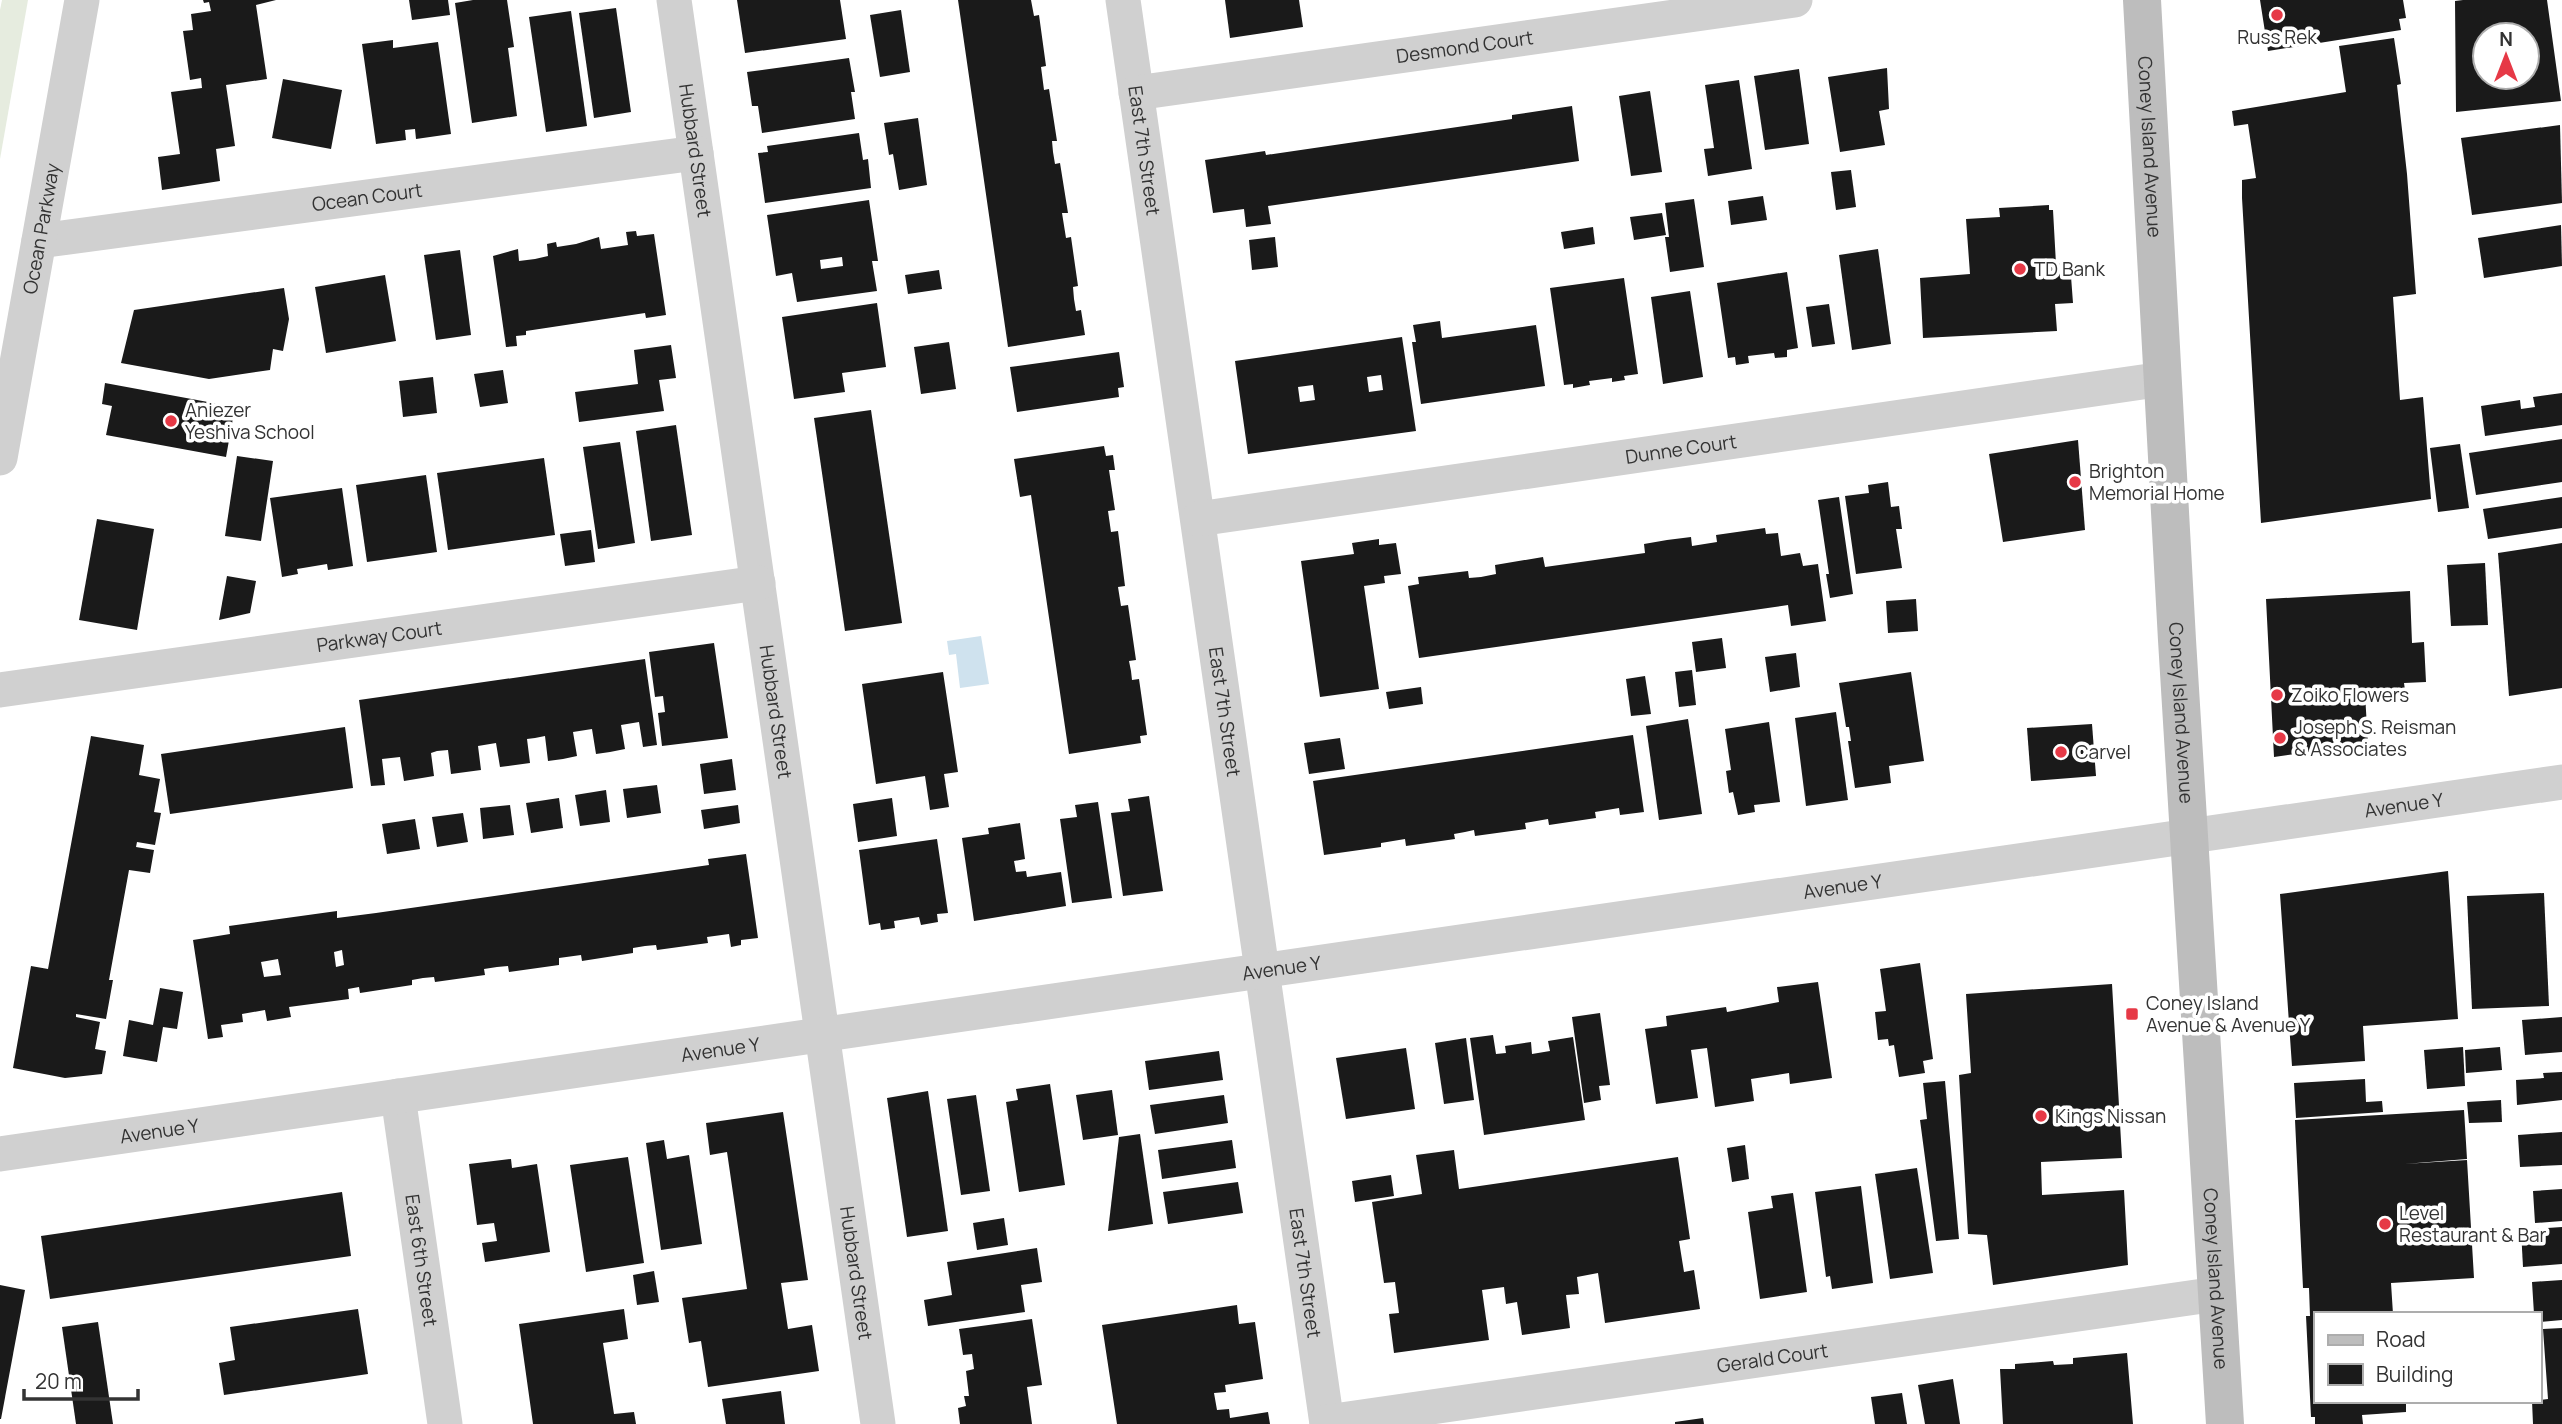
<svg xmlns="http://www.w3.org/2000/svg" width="2562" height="1424" viewBox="0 0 2562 1424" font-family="Manrope,sans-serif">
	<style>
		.green { fill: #e6ecdf }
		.water { fill: #cfe2ee }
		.building { fill: #1a1a1a; fill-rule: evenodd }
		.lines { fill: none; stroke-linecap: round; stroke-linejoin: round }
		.minor { stroke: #d0d0d0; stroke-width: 35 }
		.secondary { stroke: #bdbdbd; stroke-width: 38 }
		.poi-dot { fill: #e63946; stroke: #fff; stroke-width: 2.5 }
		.labels { text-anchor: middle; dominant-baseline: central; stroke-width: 7; stroke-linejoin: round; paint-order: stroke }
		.poi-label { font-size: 19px; fill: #333; stroke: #fff; text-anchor: start }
		.street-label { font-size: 19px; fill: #333; stroke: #fff }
	</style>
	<rect width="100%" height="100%" fill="#fff"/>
	<polygon class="green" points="2,0 28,0 0,159 0,10"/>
	<polygon class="water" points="981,636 989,684 960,688 956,654 949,655 947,641"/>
	<g class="building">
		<polygon points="203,0 276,0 256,5 267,79 226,85 235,146 216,149 220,181 162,190 158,157 180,154 171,92 202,88 201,78 190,80 183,31 193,30 191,14 211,11 209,2 204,3"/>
		<polygon points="409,0 448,0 450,15 412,20"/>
		<polygon points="473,0 507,0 514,47 508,48 517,116 472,123 455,3"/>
		<polygon points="737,0 840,0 846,39 745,53"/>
		<polygon points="958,0 1031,0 1034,16 1039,15 1046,66 1041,67 1044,90 1049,89 1057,141 1052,141 1053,152 1055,164 1060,163 1068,213 1062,213 1066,238 1071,237 1078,286 1073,287 1074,299 1076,311 1081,310 1085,335 1008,347"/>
		<polygon points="1225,0 1299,0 1303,27 1230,38"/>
		<polygon points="2260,0 2403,0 2406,18 2399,19 2401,30 2268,51"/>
		<path d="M2463,0H2547L2561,101L2456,112L2455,1ZM2485,35H2527V77H2485Z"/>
		<polygon points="616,8 631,112 594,118 579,13"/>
		<polygon points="901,10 910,72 880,77 870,15"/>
		<polygon points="571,11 587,126 546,132 529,17"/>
		<polygon points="2394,38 2401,84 2397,85 2407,174 2416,294 2393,297 2400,400 2423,397 2431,499 2261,523 2242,198 2242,180 2256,178 2248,124 2234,126 2232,111 2346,92 2339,46"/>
		<polygon points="393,40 393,48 438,42 451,134 416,139 415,129 405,130 406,140 376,144 362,44"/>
		<polygon points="849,58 855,92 851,92 855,119 762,133 758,106 752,106 747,72"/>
		<polygon points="1887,68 1889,109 1879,111 1885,145 1840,152 1828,77"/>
		<polygon points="1799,69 1809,144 1765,150 1754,76"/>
		<polygon points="283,79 342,90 331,149 272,138"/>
		<polygon points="1739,80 1752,169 1708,176 1704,149 1714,148 1705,85"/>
		<polygon points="1650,91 1662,172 1631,176 1619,96"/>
		<polygon points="1572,106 1579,161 1268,206 1271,224 1246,227 1244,209 1213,213 1205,160 1265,151 1266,155 1512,119 1512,115"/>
		<polygon points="918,118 927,185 899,190 893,154 889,155 884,123"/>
		<polygon points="2560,125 2562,203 2472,215 2461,138"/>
		<polygon points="859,133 863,160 868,159 871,188 765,203 758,153 768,152 767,146"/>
		<polygon points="1851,170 1856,207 1836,210 1831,172"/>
		<polygon points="1763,196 1767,220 1731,225 1728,201"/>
		<polygon points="1694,199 1704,267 1670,272 1665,237 1669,237 1665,203"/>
		<path d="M869,200L878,261H872L877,291L797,302L792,273L776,276L767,215ZM842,257L843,266L821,269L820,260Z"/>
		<polygon points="2049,205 2049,210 2053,210 2056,264 2070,263 2073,303 2055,304 2057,331 1923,338 1920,278 1970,274 1966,219 2000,217 1999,208"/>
		<polygon points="1662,213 1666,235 1634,240 1630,217"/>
		<polygon points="2561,225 2562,266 2484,278 2478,238"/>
		<polygon points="1593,227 1595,244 1564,249 1561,232"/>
		<polygon points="636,231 637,236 654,234 666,315 646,318 645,313 526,331 526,335 516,336 517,346 506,347 493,256 518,249 519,261 535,259 548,256 547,244 556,242 557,247 576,244 599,237 601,249 628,245 626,232"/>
		<polygon points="1275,237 1278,267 1252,270 1249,240"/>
		<polygon points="1878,249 1891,344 1852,350 1839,255"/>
		<polygon points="460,250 471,335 436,340 424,255"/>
		<polygon points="939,270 942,289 908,294 905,275"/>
		<polygon points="1787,272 1798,348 1787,350 1787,357 1775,358 1774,353 1748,356 1749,363 1736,365 1735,357 1728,358 1717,283"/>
		<polygon points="385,275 396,341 326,353 315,287"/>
		<polygon points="1624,278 1638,374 1624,376 1625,380 1612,382 1612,378 1589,381 1590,385 1573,388 1573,384 1564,385 1550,288"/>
		<polygon points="284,288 289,319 283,351 273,349 270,370 209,379 121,363 134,310"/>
		<polygon points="1690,291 1703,377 1663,384 1651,297"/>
		<polygon points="877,303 886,367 842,373 845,392 794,399 782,317"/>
		<polygon points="1829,304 1835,344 1812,347 1806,307"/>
		<polygon points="1440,321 1442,338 1536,325 1545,386 1421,404 1412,342 1416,342 1413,325"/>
		<path d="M1402,337L1416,431L1248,454L1235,361ZM1381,375L1383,390L1369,392L1367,377ZM1313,385L1315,400L1300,402L1298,387Z"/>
		<polygon points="949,342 956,389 921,394 914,347"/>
		<polygon points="671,345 676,378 659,380 664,411 579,422 575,392 638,384 634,350"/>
		<polygon points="1119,352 1124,387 1118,388 1119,397 1017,412 1010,367"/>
		<polygon points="503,370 508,403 480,407 474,374"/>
		<polygon points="433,377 437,413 403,417 399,381"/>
		<polygon points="105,383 235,407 226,457 106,435 112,406 102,404"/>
		<polygon points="2562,393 2562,425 2485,436 2481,406 2520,400 2521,409 2535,407 2533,397"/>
		<polygon points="871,410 902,623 845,631 814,418"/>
		<polygon points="676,425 692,535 651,541 636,431"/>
		<polygon points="2562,439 2562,482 2476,495 2469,453"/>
		<polygon points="2078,440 2085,530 2003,542 1989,454"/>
		<polygon points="620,442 635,543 598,549 583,447"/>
		<polygon points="2460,444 2469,508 2438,512 2430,448"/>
		<polygon points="1104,446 1106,456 1113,455 1115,470 1109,470 1115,510 1108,511 1111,532 1118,531 1125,586 1118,587 1121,606 1128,605 1136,660 1129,661 1131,671 1132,680 1139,679 1147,735 1140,736 1141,743 1069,754 1031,495 1020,497 1014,459"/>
		<polygon points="237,456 273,461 261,541 225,536"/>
		<polygon points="544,458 555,535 448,550 437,473"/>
		<polygon points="426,475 437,552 367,562 356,485"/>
		<polygon points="1888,482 1891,507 1899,506 1902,529 1896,529 1902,568 1856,574 1845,496 1869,493 1868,485"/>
		<polygon points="342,488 353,566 328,570 327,564 297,569 298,574 282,577 270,498"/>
		<polygon points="1839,497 1853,594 1830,598 1826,574 1829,574 1818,500"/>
		<polygon points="2562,497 2562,528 2488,539 2483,509"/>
		<polygon points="97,519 154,529 137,630 79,620"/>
		<polygon points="1765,528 1766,534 1778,533 1781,556 1800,553 1803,566 1818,564 1826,621 1791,626 1788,605 1419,658 1408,586 1419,584 1418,577 1468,571 1469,578 1481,577 1496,574 1495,565 1543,557 1545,567 1645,553 1644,544 1667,540 1691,537 1692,546 1717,542 1716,535"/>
		<polygon points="591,530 595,562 565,566 560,534"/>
		<polygon points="1379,539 1379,545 1396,543 1401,574 1384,576 1385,583 1364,586 1379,689 1320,697 1301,561 1354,554 1352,543"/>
		<polygon points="2562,543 2562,688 2509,696 2498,553"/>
		<polygon points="2485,563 2488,625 2451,626 2447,565"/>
		<polygon points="227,576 256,581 250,613 219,620"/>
		<polygon points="2410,591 2412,643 2424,642 2426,682 2404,683 2405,690 2365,694 2368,744 2274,757 2266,599"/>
		<polygon points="1916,599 1918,631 1888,633 1886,601"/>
		<polygon points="1722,638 1726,668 1696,672 1692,642"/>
		<polygon points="714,643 728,738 662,746 658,713 665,712 663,696 655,697 649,652"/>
		<polygon points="1796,653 1800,687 1770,692 1765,657"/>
		<polygon points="645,659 657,745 643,747 639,722 621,725 625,749 610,752 596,754 592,729 573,732 577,756 563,759 548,761 545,736 535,738 527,739 530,763 500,767 496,743 478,746 481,770 451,774 448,750 437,751 431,753 434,776 404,781 400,757 382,759 385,785 371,786 359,700"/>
		<polygon points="1692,670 1696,705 1679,707 1675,672"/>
		<polygon points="943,672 958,772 944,774 949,807 930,810 925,776 876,784 862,684"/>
		<polygon points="1911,672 1924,761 1889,766 1891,783 1855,788 1848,741 1851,741 1849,727 1846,727 1839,683"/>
		<polygon points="1645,676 1651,714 1631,716 1626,679"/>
		<polygon points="1421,687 1423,704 1389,709 1386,692"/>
		<polygon points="1836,712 1848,800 1806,806 1795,718"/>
		<polygon points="1688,719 1702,814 1659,820 1646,726"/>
		<polygon points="1769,722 1780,802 1754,805 1755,812 1738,815 1733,792 1729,793 1726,771 1731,770 1725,729"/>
		<polygon points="2092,724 2096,776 2031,781 2027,728"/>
		<polygon points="345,727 353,788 170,814 161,754"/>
		<polygon points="1633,735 1644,812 1620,815 1619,808 1595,812 1596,818 1549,825 1548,819 1525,823 1526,829 1475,836 1474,830 1465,832 1454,834 1455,839 1406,846 1405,839 1381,843 1381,847 1324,855 1313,781"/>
		<polygon points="91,736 144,745 139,775 160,779 154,812 161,813 155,845 137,842 136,847 154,850 150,873 129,870 109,980 113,980 106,1019 76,1014 76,1017 100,1022 95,1049 106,1051 102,1074 65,1078 13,1068 31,966 48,969"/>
		<polygon points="1340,738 1345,769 1309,774 1304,743"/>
		<polygon points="732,759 736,790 704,794 700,764"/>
		<polygon points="657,785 661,813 627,818 623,789"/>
		<polygon points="606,790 610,822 580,826 575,795"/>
		<polygon points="1149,796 1163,891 1123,896 1111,813 1130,811 1128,799"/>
		<polygon points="559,798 563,828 531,833 526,803"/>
		<polygon points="892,798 897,836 858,842 853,804"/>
		<polygon points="1098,802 1112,898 1072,903 1060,819 1077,817 1075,805"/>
		<polygon points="510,805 514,835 483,839 480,808"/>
		<polygon points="738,805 740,823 704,829 701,810"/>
		<polygon points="463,813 468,842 437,847 432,817"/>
		<polygon points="415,819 420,849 387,854 382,824"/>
		<polygon points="1020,823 1025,859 1014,861 1016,872 1026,871 1027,877 1061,872 1066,906 974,921 962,838 989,834 988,828"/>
		<polygon points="937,839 948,913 937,914 938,922 921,925 919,917 894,921 895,928 881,930 880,923 869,925 859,850"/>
		<path d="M746,854L758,938L741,940V945L731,947L729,934L707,937L708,943L657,950L656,945L645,946L633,948V953L582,961L581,955L559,958V965L509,972L508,966L497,967L484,969L485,975L435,982L434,977L423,978L412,980V985L360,993L359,987L348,989L349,999L289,1007L291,1017L267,1021L265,1010L242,1014L243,1022L221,1025L223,1037L208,1039L193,940L230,934L229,926L337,911V918L376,913L709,865L708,859ZM342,950L344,965L336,967L334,952ZM278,959L281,975L264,977L261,962Z"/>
		<polygon points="2448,871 2458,1019 2363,1026 2365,1061 2292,1066 2280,894"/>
		<polygon points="2544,893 2549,1006 2472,1009 2467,896"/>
		<polygon points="1920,963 1933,1059 1923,1061 1925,1073 1899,1077 1894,1045 1889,1046 1888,1039 1878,1040 1875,1012 1886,1011 1880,969"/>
		<polygon points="1818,982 1832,1078 1790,1084 1789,1073 1751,1079 1754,1101 1715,1107 1707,1048 1691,1050 1698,1098 1656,1104 1645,1029 1667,1026 1666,1016 1726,1007 1727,1012 1779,1002 1777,987"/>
		<polygon points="2112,984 2122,1158 2041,1162 2042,1195 2124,1190 2128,1265 1993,1285 1987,1235 1968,1234 1959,1075 1971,1073 1966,994"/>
		<polygon points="160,988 183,992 177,1029 163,1027 157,1062 123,1056 129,1020 153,1025"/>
		<polygon points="1600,1013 1610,1085 1599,1086 1601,1100 1584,1103 1572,1017"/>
		<polygon points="2562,1017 2562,1052 2525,1055 2522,1020"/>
		<polygon points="1493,1035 1496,1054 1506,1053 1505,1046 1531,1042 1532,1054 1550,1051 1548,1041 1573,1037 1585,1120 1484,1135 1470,1038"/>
		<polygon points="1466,1038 1474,1100 1444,1104 1435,1043"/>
		<polygon points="2463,1047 2465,1086 2427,1089 2424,1050"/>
		<polygon points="2500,1047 2502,1070 2466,1073 2465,1050"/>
		<polygon points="1406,1048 1415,1109 1346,1119 1336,1058"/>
		<polygon points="1219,1051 1223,1080 1149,1090 1145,1061"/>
		<polygon points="2562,1072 2562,1100 2517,1105 2516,1080 2544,1078 2543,1073"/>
		<polygon points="2365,1079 2366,1102 2382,1101 2383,1112 2296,1118 2294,1083"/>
		<polygon points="1945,1081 1959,1239 1936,1241 1920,1120 1927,1119 1923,1083"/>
		<polygon points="1050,1084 1065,1185 1019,1192 1006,1102 1018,1100 1016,1089"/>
		<polygon points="1112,1090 1118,1135 1083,1140 1076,1095"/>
		<polygon points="928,1091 948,1231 907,1237 887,1098"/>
		<polygon points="976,1095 990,1191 961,1195 947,1099"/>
		<polygon points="1224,1095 1228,1123 1155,1134 1150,1105"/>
		<polygon points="2501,1100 2502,1122 2469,1123 2467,1102"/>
		<polygon points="2464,1110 2467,1159 2404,1164 2467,1160 2474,1278 2391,1283 2393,1314 2315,1314 2315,1401 2406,1401 2406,1412 2362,1415 2363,1424 2315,1424 2315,1417 2311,1417 2306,1316 2310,1316 2309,1288 2303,1288 2295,1120"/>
		<polygon points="783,1112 808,1280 781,1283 788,1329 812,1325 819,1371 708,1387 701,1341 689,1343 682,1298 747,1289 727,1152 710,1155 706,1123"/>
		<polygon points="2562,1132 2562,1165 2520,1167 2518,1135"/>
		<polygon points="1140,1134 1153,1224 1108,1231 1119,1137"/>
		<polygon points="664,1140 667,1159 689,1155 702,1244 661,1250 646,1143"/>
		<polygon points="1232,1140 1236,1168 1162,1179 1158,1150"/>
		<polygon points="1745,1145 1749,1179 1732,1182 1727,1148"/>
		<polygon points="1454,1150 1459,1189 1678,1157 1690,1239 1679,1241 1684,1272 1694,1270 1700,1309 1605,1323 1598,1273 1577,1277 1579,1294 1566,1295 1570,1328 1522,1335 1517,1302 1506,1304 1504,1287 1482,1290 1489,1340 1394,1353 1389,1314 1399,1313 1395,1282 1384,1283 1372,1202 1422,1194 1416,1155"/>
		<polygon points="628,1157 644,1263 586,1272 570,1165"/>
		<polygon points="511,1159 512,1168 537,1164 550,1252 485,1262 482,1243 497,1241 494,1223 477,1225 469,1164"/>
		<polygon points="1917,1168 1933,1273 1890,1279 1875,1174"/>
		<polygon points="1391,1175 1394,1196 1355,1202 1352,1181"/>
		<polygon points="1238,1182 1243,1213 1168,1224 1163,1192"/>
		<polygon points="1861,1186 1873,1283 1832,1289 1830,1276 1826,1277 1815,1192"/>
		<polygon points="2562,1189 2562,1221 2535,1223 2533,1191"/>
		<polygon points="342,1192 351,1256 50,1299 41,1236"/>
		<polygon points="1793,1193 1807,1292 1760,1299 1748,1212 1773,1208 1771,1196"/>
		<polygon points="1004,1218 1008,1245 977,1250 973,1223"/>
		<polygon points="2562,1227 2562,1264 2523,1267 2521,1230"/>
		<polygon points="1037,1248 1042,1282 1021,1285 1025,1312 928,1326 924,1300 952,1295 947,1262"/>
		<polygon points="654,1271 659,1302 637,1305 633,1275"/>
		<polygon points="2562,1280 2562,1320 2539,1322 2539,1314 2534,1314 2532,1282"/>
		<polygon points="0,1285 25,1290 1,1419 0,1419"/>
		<polygon points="1237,1305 1239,1324 1255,1322 1263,1379 1225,1385 1226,1392 1214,1393 1217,1410 1229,1409 1230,1418 1268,1412 1270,1424 1117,1424 1102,1325"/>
		<polygon points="358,1309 368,1374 224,1395 219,1363 235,1360 230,1327"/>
		<polygon points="624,1309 628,1339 603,1343 614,1414 634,1412 636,1424 533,1424 519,1324"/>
		<polygon points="1032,1319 1042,1385 1027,1387 1032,1424 960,1424 958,1408 966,1406 964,1396 969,1396 966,1371 974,1369 972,1354 963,1355 959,1329"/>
		<polygon points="98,1322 113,1424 76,1424 62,1327"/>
		<polygon points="2562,1328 2562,1424 2533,1424 2532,1401 2548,1399 2543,1329"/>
		<polygon points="2127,1353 2133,1424 2003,1424 2000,1369 2015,1369 2015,1364 2053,1361 2054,1365 2073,1364 2073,1358"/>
		<polygon points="1953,1379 1960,1424 1925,1424 1918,1385"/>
		<polygon points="781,1391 785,1424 726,1424 722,1399"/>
		<polygon points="1902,1393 1907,1424 1875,1424 1871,1397"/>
		<polygon points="1703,1418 1704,1424 1675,1424 1675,1422"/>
	</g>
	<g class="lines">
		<g class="minor">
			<path id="s1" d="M674,0L878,1424"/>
			<path id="s2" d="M1123,0L1327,1424"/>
			<path id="s3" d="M1136,93L1795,0"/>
			<path id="s4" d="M39,241L696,153"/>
			<path id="s5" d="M0,458L82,0"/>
			<path id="s6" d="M1198,519L2163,379"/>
			<path id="s7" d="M0,690L758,583"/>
			<path id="s8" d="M398,1096L445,1424"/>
			<path id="s9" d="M0,1154L2562,782"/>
			<path id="s10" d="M1327,1422L2217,1294"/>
		</g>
		<path class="secondary" id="s11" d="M2142,0L2177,640L2225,1424"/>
	</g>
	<g class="poi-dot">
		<circle cx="2277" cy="15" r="7"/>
		<circle cx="2020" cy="269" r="7"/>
		<circle cx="171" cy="421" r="7"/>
		<circle cx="2075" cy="482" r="7"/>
		<circle cx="2277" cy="695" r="7"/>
		<circle cx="2280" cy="738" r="7"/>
		<circle cx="2061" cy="752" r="7"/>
		<rect x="2125" y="1007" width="14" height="14" rx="3.5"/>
		<circle cx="2041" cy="1116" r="7"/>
		<circle cx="2385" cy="1224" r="7"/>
	</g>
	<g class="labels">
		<g class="poi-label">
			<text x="2277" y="37" text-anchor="middle">Russ Rek</text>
			<text x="2034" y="269">TD Bank</text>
			<text x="185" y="410">Aniezer<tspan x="185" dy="22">Yeshiva School</tspan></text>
			<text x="2089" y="471">Brighton<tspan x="2089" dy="22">Memorial Home</tspan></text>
			<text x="2291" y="695">Zoiko Flowers</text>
			<text x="2294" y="727">Joseph S. Reisman<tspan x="2294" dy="22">&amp; Associates</tspan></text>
			<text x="2075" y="752">Carvel</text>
			<text x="2146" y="1003">Coney Island<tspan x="2146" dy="22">Avenue &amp; Avenue Y</tspan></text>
			<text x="2055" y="1116">Kings Nissan</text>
			<text x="2399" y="1213">Level<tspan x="2399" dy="22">Restaurant &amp; Bar</tspan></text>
		</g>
		<g class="street-label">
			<text stroke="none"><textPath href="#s3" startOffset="332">Desmond Court</textPath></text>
			<text stroke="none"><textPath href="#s11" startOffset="147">Coney Island Avenue</textPath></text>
			<text stroke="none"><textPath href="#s1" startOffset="152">Hubbard Street</textPath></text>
			<text stroke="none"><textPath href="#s2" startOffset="152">East 7th Street</textPath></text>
			<text stroke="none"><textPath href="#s4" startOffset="331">Ocean Court</textPath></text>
			<text stroke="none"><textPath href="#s5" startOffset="233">Ocean Parkway</textPath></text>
			<text stroke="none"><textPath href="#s6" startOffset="488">Dunne Court</textPath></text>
			<text stroke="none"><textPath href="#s7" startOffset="383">Parkway Court</textPath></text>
			<text stroke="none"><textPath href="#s1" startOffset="719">Hubbard Street</textPath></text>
			<text stroke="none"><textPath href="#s2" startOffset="719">East 7th Street</textPath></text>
			<text stroke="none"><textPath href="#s11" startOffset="714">Coney Island Avenue</textPath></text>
			<text stroke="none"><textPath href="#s9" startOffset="2429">Avenue Y</textPath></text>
			<text stroke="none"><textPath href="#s9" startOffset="1862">Avenue Y</textPath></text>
			<text stroke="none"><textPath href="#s9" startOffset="1295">Avenue Y</textPath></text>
			<text stroke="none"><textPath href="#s9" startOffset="728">Avenue Y</textPath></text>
			<text stroke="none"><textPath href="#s9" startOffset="161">Avenue Y</textPath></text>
			<text stroke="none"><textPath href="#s8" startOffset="166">East 6th Street</textPath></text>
			<text stroke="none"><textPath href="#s1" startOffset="1286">Hubbard Street</textPath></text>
			<text stroke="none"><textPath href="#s2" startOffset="1286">East 7th Street</textPath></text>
			<text stroke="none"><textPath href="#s11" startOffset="1281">Coney Island Avenue</textPath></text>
			<text stroke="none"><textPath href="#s10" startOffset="450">Gerald Court</textPath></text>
		</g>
	</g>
	<rect x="2314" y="1312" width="228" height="91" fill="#ffffff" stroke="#adadad" stroke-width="2"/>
	<rect x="2328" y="1335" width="35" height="10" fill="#bdbdbd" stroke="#adadad" stroke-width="2"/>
	<text x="2376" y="1347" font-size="21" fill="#333333">Road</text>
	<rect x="2328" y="1364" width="35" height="21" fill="#1a1a1a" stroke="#adadad" stroke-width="2"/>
	<text x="2376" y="1382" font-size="21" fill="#333333">Building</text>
	<g transform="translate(2506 56)"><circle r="33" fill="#ffffff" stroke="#adadad" stroke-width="2"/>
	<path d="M0-5L12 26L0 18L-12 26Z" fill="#e63946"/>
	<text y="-10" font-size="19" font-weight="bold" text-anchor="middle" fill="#333333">N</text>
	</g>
	<path d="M24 1389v10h114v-10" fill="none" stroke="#333333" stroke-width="3.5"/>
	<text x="35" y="1389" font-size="21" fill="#333333" stroke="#ffffff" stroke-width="5" paint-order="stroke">20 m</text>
</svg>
